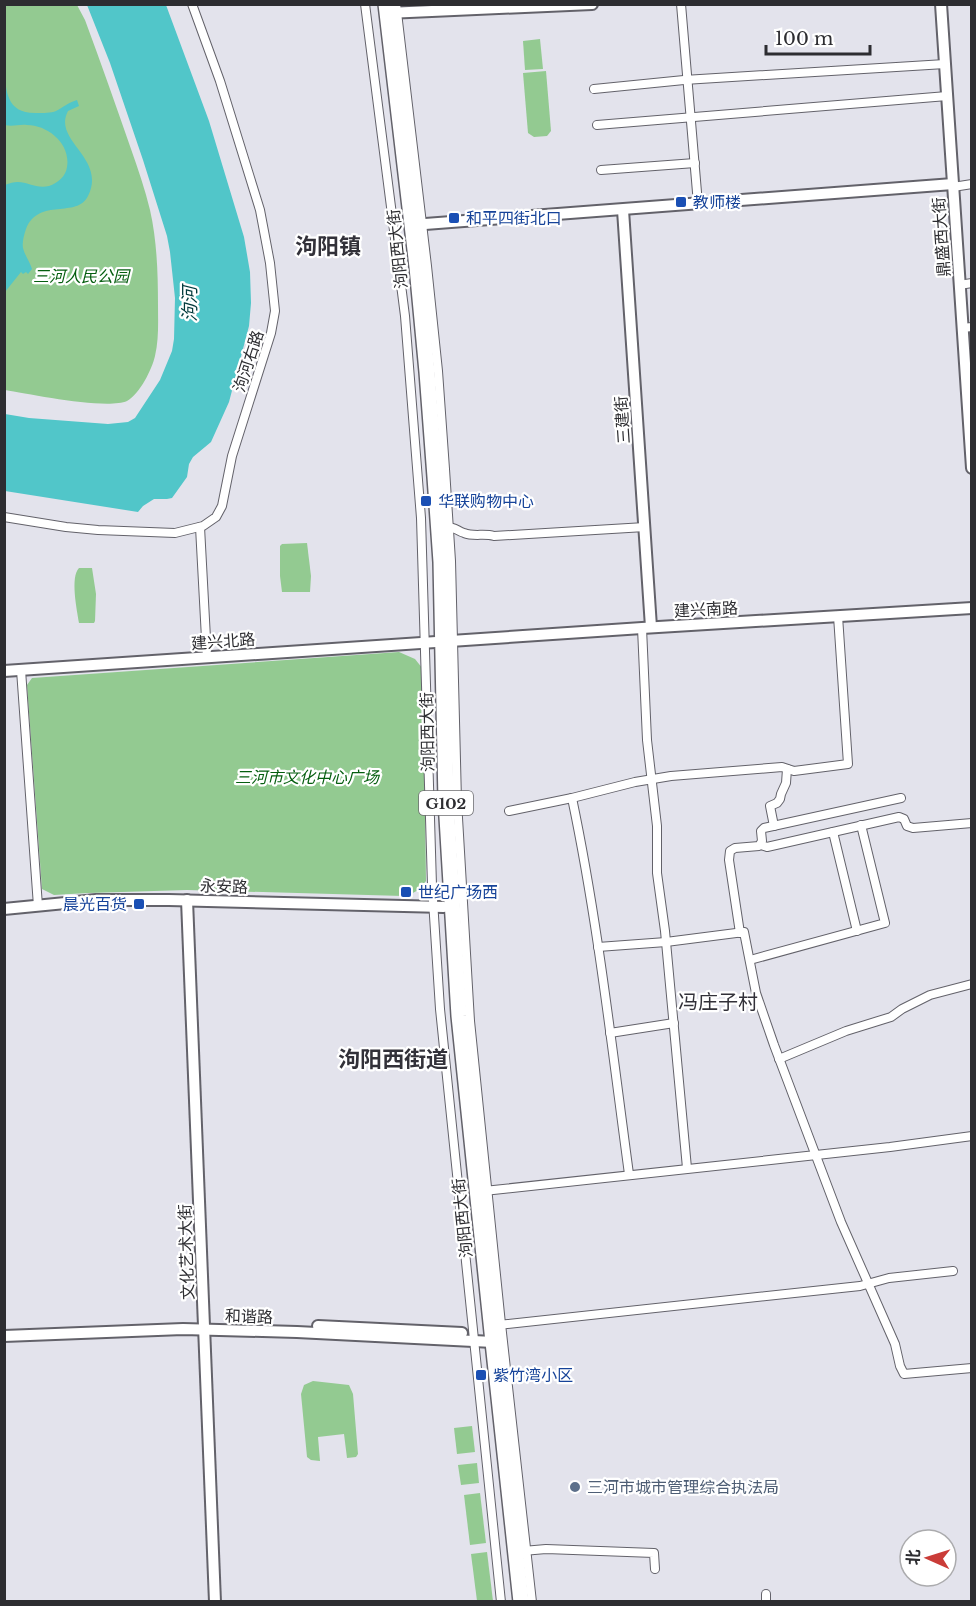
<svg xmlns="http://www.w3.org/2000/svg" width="976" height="1606" viewBox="0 0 976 1606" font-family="'Libre Baskerville','Noto Sans SC',serif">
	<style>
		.green { fill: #93ca91 }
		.water { fill: #51c6c9 }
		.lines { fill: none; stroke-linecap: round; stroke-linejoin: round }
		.street-casing { stroke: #63626a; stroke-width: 10 }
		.secondary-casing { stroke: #63626a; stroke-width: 14 }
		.highway-casing { stroke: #63626a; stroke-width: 18 }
		.street { stroke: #fff; stroke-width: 8 }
		.secondary { stroke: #fff; stroke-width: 10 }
		.highway { stroke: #fff; stroke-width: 15 }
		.transit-dot { fill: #1a4fb4; stroke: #fff; stroke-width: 2 }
		.service-dot { fill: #5c6f8a; stroke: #fff; stroke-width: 2 }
		.labels { text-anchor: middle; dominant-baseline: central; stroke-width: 4.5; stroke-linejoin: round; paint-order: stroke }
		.shield { fill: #fff; stroke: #6c6c6f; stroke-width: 1.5 }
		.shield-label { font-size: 15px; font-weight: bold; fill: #2d2d31 }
		.transit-label { font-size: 16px; fill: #164399; stroke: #fff; text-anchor: start }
		.street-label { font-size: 16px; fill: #2d2d31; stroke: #fff }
		.park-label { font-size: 16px; font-style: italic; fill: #055e0f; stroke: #fff }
		.service-label { font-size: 16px; fill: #4e5e75; stroke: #fff; text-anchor: start }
		.water-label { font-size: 18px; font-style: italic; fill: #013a3c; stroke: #fff }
		.quarter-label { font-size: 20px; fill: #323139; stroke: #fff }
		.district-label { font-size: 22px; font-weight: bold; fill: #323139; stroke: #fff }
	</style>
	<rect width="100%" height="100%" fill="#e3e3ec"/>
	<g class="green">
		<path d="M5,5H77L85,20C101,63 116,106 131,149C138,169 145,189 150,210C157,241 158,274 158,305C158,322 159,339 155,356C152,369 140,394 127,401C106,410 30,394 5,390Z"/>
		<polygon points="540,39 543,69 525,70 523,41"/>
		<polygon points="546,71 551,131 547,136 534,137 528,133 523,73"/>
		<polygon points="307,543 311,576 310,592 282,592 280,576 280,546 282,544"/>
		<path d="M79,568H92L96,594L95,621L94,623H79C77,610 70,577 79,568Z"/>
		<path d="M399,652L415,659L423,669L426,881C419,890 414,894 403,896L187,890L88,893L54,895L42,889L27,685L32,678Z"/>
		<polygon points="313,1381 349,1385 353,1394 358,1454 356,1457 347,1458 344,1434 318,1437 320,1461 311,1460 307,1457 301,1394 304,1385"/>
		<polygon points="472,1426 475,1452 457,1454 454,1428"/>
		<polygon points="477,1463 479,1483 461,1485 458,1465"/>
		<polygon points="480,1493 486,1543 470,1545 464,1495"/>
		<polygon points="487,1552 493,1601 477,1601 471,1554"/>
	</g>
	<g class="water">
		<polygon points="87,5 166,5 209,121 244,237 250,272 251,303 249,326 229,402 211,442 193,457 189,464 187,477 172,498 167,499 154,499 143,506 138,512 5,491 5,414 29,418 108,424 128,422 135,418 160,380 172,351 174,339 175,298 170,252 167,236 143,160 110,63"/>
		<path d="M4,67C6,91 6,114 37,113C43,113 51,113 56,111C64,107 67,103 77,100L79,106L68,111C52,141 107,158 88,196C77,219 39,197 26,229C24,235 22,242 23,248C25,256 30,262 32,269L28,274L26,272L23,274L21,272L5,292V185C24,176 32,190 49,186C58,183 66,176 67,167C71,144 48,125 27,125C19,124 13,127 5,125Z"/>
	</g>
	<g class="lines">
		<g class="street-casing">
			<g id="street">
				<polyline points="365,4 405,316 421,518 432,885 440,1009 501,1602"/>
				<polyline points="396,4 427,266 438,371 445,469 451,561 457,801 470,1021 501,1324 532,1602"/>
				<polyline points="681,4 698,204"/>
				<polyline points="594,89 684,80 945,64"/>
				<polyline points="597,125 947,96"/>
				<polyline points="601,170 695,163"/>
				<polyline points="953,187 972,184"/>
				<polyline points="959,285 972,283"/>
				<polyline points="962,328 972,327"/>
				<polyline points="4,517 66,527 98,530 175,533 203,526 216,517 222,506 232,456 271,333 275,311 270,263 260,210 220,81 192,4"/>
				<polyline points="200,527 207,657"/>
				<path d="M446,527C454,526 457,531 464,533C474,537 484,533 494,536L645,527"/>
				<polyline points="642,628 647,740 657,826 657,873 665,931 687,1168"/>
				<polyline points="21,670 38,906"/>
				<path d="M572,798C598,922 612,1049 629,1174"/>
				<polyline points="509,811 572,798 635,782 671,776 782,767 794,771 848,764 838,616"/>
				<polyline points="774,826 770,806 777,803 780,799 781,794 786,783 787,769"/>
				<polyline points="833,832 857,931"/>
				<polyline points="761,845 767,847 899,817 904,819 907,826 913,828 972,823"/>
				<polyline points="740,933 729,860 730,851 735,848 759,846 762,841 761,831 764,828 901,798"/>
				<polyline points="598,947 666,942 744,932 756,993 774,1045 841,1222 895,1344 900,1366 904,1374 972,1368"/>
				<polyline points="750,960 885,923 861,825"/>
				<polyline points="610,1033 674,1023"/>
				<polyline points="779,1059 846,1031 891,1017 902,1009 930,995 972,984"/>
				<polyline points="484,1191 890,1147 972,1136"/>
				<polyline points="498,1325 860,1286 889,1278 953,1271"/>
				<polyline points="523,1551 546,1549 654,1553 655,1569"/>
				<polyline points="766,1594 766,1602"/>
			</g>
		</g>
		<g class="secondary-casing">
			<g id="secondary">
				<polyline points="941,4 972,468"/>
				<polyline points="387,13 592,4"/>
				<polyline points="623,210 651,627"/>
				<polyline points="412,225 953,184"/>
				<polyline points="4,671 642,628 972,608"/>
				<polyline points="187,900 215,1602"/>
				<polyline points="4,909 96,900 169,900 444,907"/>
				<polyline points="318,1326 462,1333"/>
				<polyline points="4,1336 183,1329 297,1332 493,1342"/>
			</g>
		</g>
		<g class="highway-casing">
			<polyline id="highway" points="386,4 417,267 427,372 435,477 441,562 446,801 459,1016 493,1342 521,1602"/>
		</g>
		<use href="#street" class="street"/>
		<use href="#secondary" class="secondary"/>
		<use href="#highway" class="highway"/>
	</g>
	<g class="transit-dot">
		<rect x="675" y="196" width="12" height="12" rx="3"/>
		<rect x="448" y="212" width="12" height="12" rx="3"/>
		<rect x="420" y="495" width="12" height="12" rx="3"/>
		<rect x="400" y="886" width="12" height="12" rx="3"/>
		<rect x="133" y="898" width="12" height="12" rx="3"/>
		<rect x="475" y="1369" width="12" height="12" rx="3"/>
	</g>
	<circle class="service-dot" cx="575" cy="1487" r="6"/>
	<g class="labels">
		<rect class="shield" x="419" y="791" width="54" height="24" rx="4.5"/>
		<g class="shield-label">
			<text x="446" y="803">G102</text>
		</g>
		<g class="transit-label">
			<text x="693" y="202">教师楼</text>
			<text x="466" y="218">和平四街北口</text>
			<text x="438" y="501">华联购物中心</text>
			<text x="418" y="892">世纪广场西</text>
			<text x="127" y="904" text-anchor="end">晨光百货</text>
			<text x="493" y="1375">紫竹湾小区</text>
		</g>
		<g class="street-label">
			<text transform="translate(941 237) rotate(-94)">鼎盛西大街</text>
			<text transform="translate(397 249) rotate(-96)">泃阳西大街</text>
			<text transform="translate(248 361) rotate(-72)">泃河右路</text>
			<text transform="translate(622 420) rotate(-94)">三建街</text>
			<text transform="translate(706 609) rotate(-3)">建兴南路</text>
			<text transform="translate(223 641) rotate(-4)">建兴北路</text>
			<text transform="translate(427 732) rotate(-91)">泃阳西大街</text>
			<text transform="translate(224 886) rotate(2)">永安路</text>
			<text transform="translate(462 1218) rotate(-96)">泃阳西大街</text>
			<text transform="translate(186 1252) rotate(-92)">文化艺术大街</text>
			<text transform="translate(249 1316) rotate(2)">和谐路</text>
		</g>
		<g class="park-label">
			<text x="81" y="276">三河人民公园</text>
			<text x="307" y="777">三河市文化中心广场</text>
		</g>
		<g class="service-label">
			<text x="587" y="1487">三河市城市管理综合执法局</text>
		</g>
		<g class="water-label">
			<text transform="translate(190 304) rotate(-90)">泃河</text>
		</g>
		<g class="quarter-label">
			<text x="718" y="1002">冯庄子村</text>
		</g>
		<g class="district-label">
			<text x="328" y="246">泃阳镇</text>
			<text x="393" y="1059">泃阳西街道</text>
		</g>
	</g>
	<rect width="976" height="1606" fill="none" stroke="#2d2d31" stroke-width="12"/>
	<g transform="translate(928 1558) rotate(273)"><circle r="28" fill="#ffffff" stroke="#ababad" stroke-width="1.5"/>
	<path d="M0-4.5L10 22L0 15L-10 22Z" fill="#ca3c38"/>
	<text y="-9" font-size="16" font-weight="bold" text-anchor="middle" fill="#2d2d31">北</text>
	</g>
	<path d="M766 45v9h104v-9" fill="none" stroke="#2d2d31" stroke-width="3"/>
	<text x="775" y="45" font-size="18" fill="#2d2d31" stroke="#ffffff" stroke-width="4.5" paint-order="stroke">100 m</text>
</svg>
